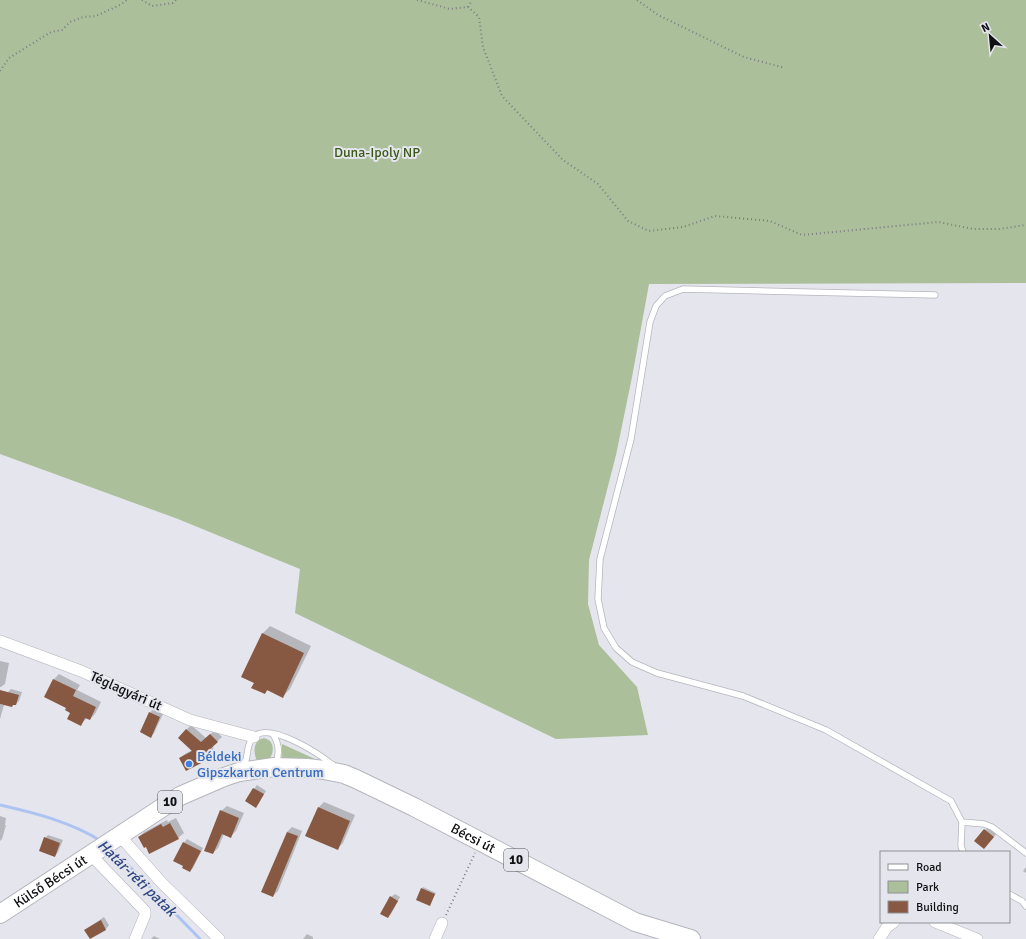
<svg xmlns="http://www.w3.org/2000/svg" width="1026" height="939" viewBox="0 0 1026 939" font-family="Signika,sans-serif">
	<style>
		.green { fill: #abbf9a }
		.shadow { fill: #0003 }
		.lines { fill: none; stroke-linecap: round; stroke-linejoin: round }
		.stream { stroke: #adc4f3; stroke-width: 3 }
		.building { fill: #885942 }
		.service-casing { stroke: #b5b5bd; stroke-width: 7 }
		.minor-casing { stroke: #b5b5bd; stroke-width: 12 }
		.primary-casing { stroke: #b5b5bd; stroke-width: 20 }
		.path { stroke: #7d7d83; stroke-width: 2; stroke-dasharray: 1 3; stroke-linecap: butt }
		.service { stroke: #fff; stroke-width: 5.5 }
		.minor { stroke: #fff; stroke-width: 11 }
		.primary { stroke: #fff; stroke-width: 18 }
		.shop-dot { fill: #3f7fe0; stroke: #e4e5ed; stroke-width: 1.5 }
		.labels { text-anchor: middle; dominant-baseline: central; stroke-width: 4; stroke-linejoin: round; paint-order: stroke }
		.shield { fill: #e4e5ed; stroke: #505054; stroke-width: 1 }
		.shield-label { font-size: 13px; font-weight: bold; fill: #101013 }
		.park-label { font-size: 14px; fill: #3b5a15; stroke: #e4e5ed }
		.street-label { font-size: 14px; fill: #101013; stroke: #e4e5ed }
		.shop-label { font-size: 14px; fill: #366cbe; stroke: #e4e5ed; text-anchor: start }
		.water-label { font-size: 15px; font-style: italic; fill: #2f4781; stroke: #e4e5ed }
	</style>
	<rect width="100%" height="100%" fill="#e4e5ed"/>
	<g class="green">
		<polygon points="0,0 1026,0 1026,283 649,284 632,377 616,455 589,560 588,604 599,645 637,687 648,735 556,739 295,613 300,569 178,519 0,454"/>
		<path d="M264,738C276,741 274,754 268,761H257C253,752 253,740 264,738Z"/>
		<polygon points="282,744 315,759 316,762 281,760 282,756"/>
	</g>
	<g class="shadow">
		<polygon points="270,626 311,646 290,689 283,696 268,690 265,693 255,683 242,677 263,633"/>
		<polygon points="0,661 9,663 5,684 1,687 0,687"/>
		<polygon points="59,674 80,685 77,690 101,702 95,714 90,719 87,718 81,724 67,708 53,680"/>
		<polygon points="11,689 22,692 19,701 16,704 8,692"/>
		<polygon points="0,704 4,705 0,719"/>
		<polygon points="153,709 163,714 154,733 151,737 150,713"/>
		<polygon points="191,725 206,738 215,730 222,737 212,746 215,752 211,757 180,758 185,754 192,750 186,730"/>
		<polygon points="257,785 266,791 259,803 256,806 254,789"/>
		<polygon points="324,802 355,815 343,843 338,848 319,807"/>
		<polygon points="227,806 244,813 236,831 231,836 224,834 218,848 213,853 221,811"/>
		<polygon points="0,816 6,818 5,825 6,825 2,839 0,841"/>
		<polygon points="176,818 184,833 178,838 139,837 144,832 167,820 168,822"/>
		<polygon points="989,826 997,833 987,845 975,841"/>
		<polygon points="292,827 302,831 278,891 273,896 287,832"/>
		<polygon points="48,835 63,840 58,852 55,856 45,838"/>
		<polygon points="187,839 203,848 193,868 190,871 184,843"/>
		<polygon points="1026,867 1026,873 1023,871"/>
		<polygon points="423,887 436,893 430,904 422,889"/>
		<polygon points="395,894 400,897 391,914 387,917 391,897"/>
		<polygon points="104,917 109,925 106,929 90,938 85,930 89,927"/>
		<polygon points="307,934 313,937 313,939 303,939"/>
		<polygon points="154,936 160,939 151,939"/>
	</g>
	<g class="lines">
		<g class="stream">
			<path d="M0,805C35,813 71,822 101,841"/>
			<polyline points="110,849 127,864 200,939"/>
		</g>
	</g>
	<g class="building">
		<polygon points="262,633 304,653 283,698 267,690 265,694 251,688 254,683 241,677"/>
		<polygon points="53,679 76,690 73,696 96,707 90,720 85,718 81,726 67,719 70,713 65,710 66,708 44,697"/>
		<polygon points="0,690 19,695 16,705 13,705 12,707 0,704"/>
		<polygon points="149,712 160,717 151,738 140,732"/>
		<polygon points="186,729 201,742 210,734 218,742 208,751 211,758 186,771 179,758 192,751 178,738"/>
		<polygon points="253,788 264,794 256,808 245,801"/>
		<polygon points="318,807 350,821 338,850 305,836"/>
		<polygon points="220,810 239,818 231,838 222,834 213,854 204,851"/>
		<polygon points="170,823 179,839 149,854 146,847 144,848 138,837 161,824 163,827"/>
		<polygon points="984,829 994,837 984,849 974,841"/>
		<polygon points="287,832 298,836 273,897 261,892"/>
		<polygon points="44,837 60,843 55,857 39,851"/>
		<polygon points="183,842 201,851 190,872 182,868 183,866 173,861"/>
		<polygon points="421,888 435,894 430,906 416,900"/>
		<polygon points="390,896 398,901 388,918 380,914"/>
		<polygon points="101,920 106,930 90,939 84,930"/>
	</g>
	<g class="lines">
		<g class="service-casing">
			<g id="service">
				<polyline points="935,295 683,289 665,296 656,306 650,322 631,439 600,559 598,599 604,628 616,648 632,662 657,673 743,696 826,730 951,801 962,822 961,846 963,852"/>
				<path d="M273,734C279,744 280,755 275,765"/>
				<path d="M241,768C242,766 244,763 246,760C248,753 247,744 253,737C270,721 319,754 333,765"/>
				<polyline points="962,822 984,824 992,827 1026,853"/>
				<polyline points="1009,894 1022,901 1026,906"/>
			</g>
		</g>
		<g class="minor-casing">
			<g id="minor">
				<polyline points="0,641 81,671 190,720 254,737"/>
				<polyline points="120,836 161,882 219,939"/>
				<polyline points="91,855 145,911 145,915 135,939"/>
				<polyline points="935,922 977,939"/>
				<polyline points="435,939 442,923"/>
				<polyline points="879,939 887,927 894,922"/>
			</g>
		</g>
		<g class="primary-casing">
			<g id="primary">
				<path id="s1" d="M0,914L180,796L224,777L239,772L274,767L307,768L324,770L344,774L356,779L414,807L635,922L691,939"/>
			</g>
		</g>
		<g class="path">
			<polyline points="142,0 152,6 173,3 176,0"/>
			<polyline points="417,0 450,9 468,7 479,17 483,47 502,96 563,160 598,184 628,221 649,231 683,227 715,216 770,221 802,235 938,222 973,229 999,229 1026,225"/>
			<polyline points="637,0 658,15 744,57 785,68"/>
			<polyline points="468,7 472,0"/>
			<polyline points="0,71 9,58 51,32 62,30 70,22 83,17 96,16 120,5 127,0"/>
			<polyline points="446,915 475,853"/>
		</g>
		<use href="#service" class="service"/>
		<use href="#minor" class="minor"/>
		<use href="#primary" class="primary"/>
	</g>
	<circle class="shop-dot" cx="189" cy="764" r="4"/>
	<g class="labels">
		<g class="shield">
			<rect x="158" y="791" width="24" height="22" rx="3"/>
			<rect x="504" y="849" width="24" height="22" rx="3"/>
		</g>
		<g class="shield-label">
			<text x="170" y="802">10</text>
			<text x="516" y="860">10</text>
		</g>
		<g class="park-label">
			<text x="377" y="152">Duna-Ipoly NP</text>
		</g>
		<g class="street-label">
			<text transform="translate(126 691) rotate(24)">Téglagyári út</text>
			<text stroke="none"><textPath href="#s1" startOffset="529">Bécsi út</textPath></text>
			<text stroke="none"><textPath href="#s1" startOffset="60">Külső Bécsi út</textPath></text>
		</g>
		<g class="shop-label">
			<text x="197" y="756">Béldeki<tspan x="197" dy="16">Gipszkarton Centrum</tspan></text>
		</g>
		<g class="water-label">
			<text transform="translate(137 878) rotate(44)">Határ-réti patak</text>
		</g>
	</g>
	<rect x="880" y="851" width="130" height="72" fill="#e4e5ed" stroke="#8f9096"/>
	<rect x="888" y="864" width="20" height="6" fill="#ffffff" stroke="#8f9096"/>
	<text x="916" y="871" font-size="12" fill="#101013">Road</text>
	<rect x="888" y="881" width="20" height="12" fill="#abbf9a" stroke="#8f9096"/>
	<text x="916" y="891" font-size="12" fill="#101013">Park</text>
	<rect x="888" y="901" width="20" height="12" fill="#885942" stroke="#8f9096"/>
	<text x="916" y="911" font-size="12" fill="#101013">Building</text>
	<g transform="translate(990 36) rotate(333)" stroke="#e4e5ed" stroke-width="3" paint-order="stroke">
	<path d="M0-3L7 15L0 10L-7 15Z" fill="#101013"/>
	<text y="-6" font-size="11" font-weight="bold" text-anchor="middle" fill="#101013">N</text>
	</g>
</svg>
